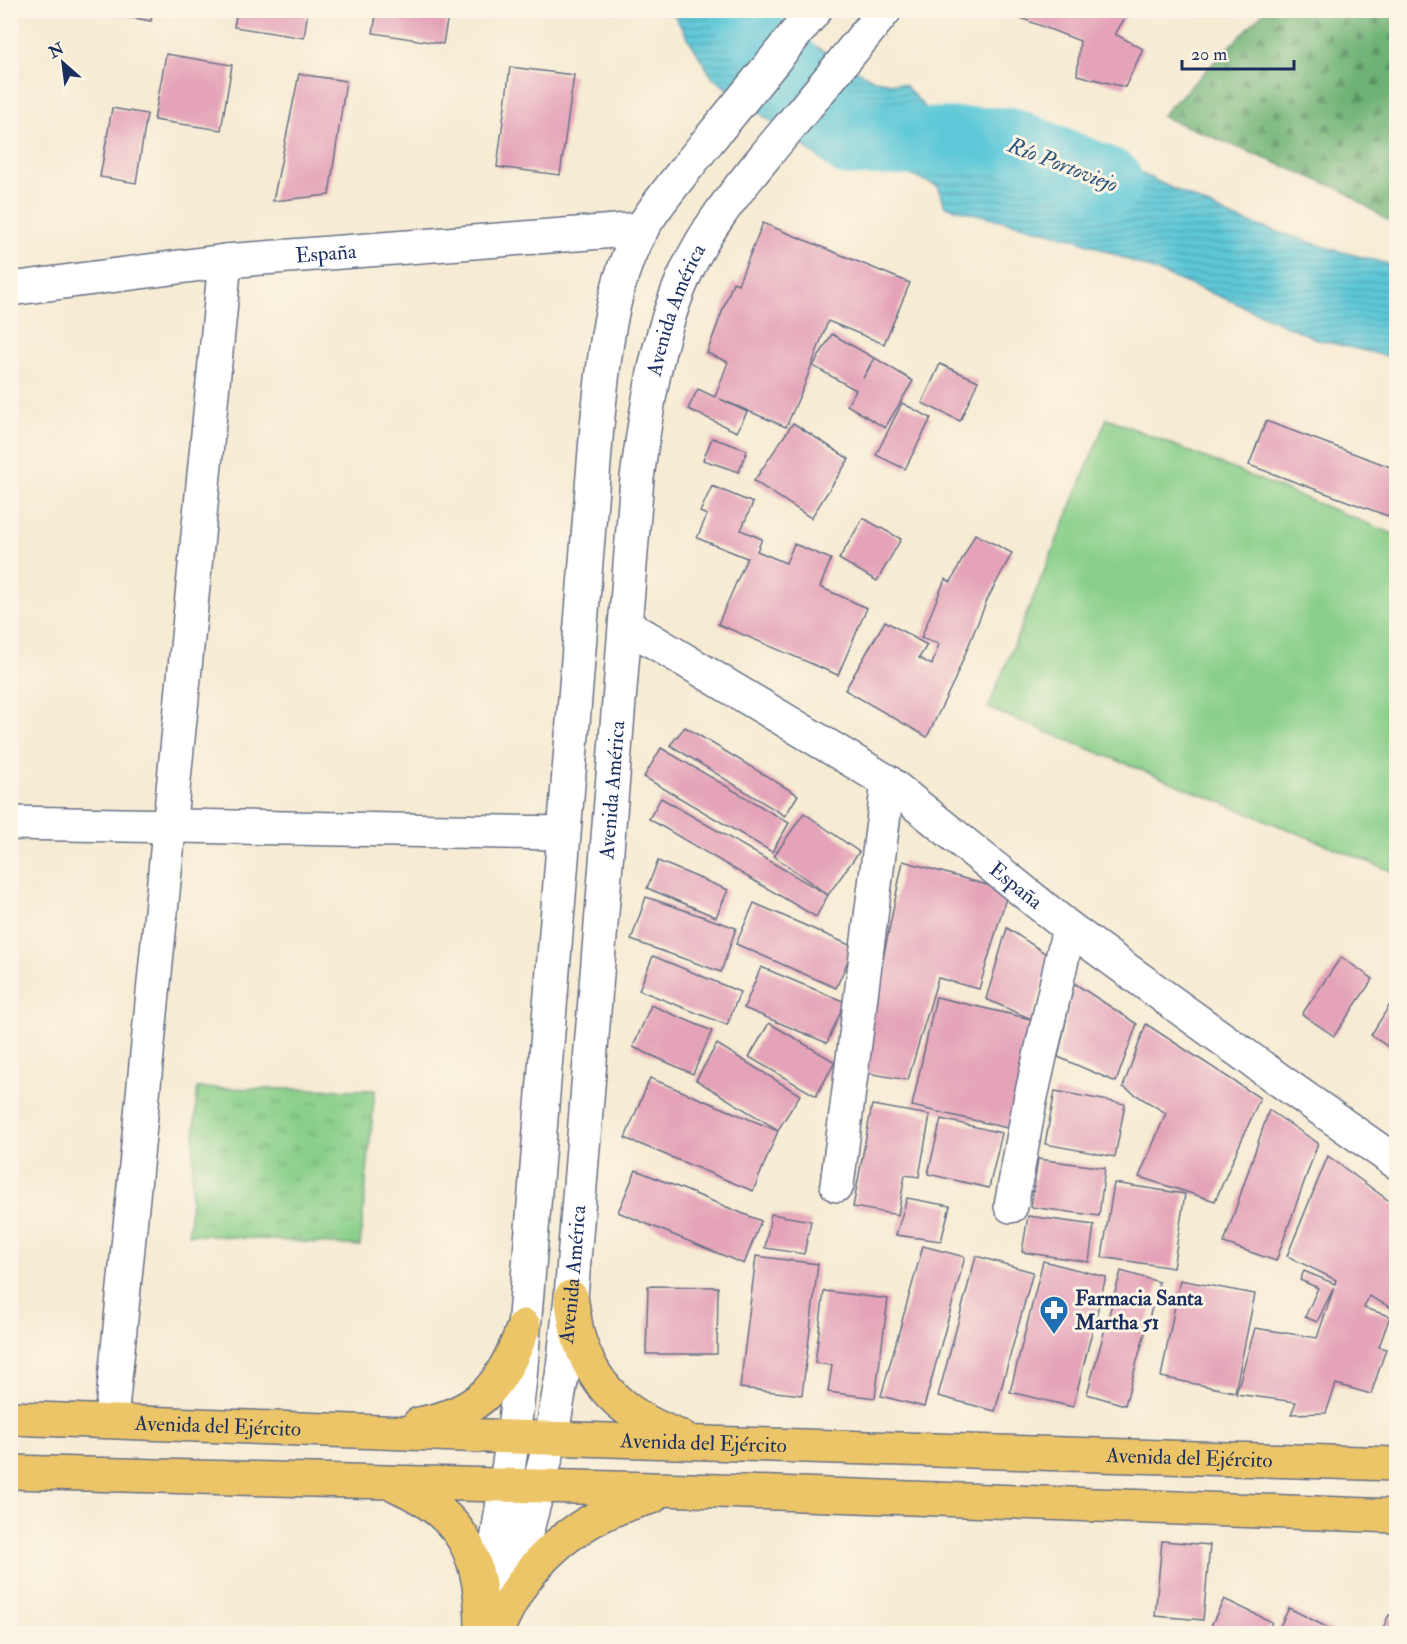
<svg xmlns="http://www.w3.org/2000/svg" width="1407" height="1644" viewBox="0 0 1407 1644" font-family="'IM FELL Double Pica',serif">
	<style>
		.forest { fill: url(#forest-firs); stroke: #44706a; stroke-width: 1.5 }
		.park { fill: url(#park-tufts); stroke: #527f74; stroke-width: 1.5 }
		.pitch { fill: #89cf89; stroke: #527f74; stroke-width: 1.5 }
		.water { fill: url(#water-rules); stroke: #3c7c9b; stroke-width: 1.5 }
		.lines { fill: none; stroke-linecap: round; stroke-linejoin: round }
		.river { stroke: #5dc8d8; stroke-width: 68 }
		.building { fill: #e4a3b8 }
		.minor-casing { stroke: #687187; stroke-width: 36 }
		.major-casing { stroke: #687187; stroke-width: 36 }
		.minor { stroke: #fff; stroke-width: 33 }
		.major { stroke: #edc569; stroke-width: 33 }
		.labels { text-anchor: middle; dominant-baseline: central; stroke-width: 6; stroke-linejoin: round; paint-order: stroke }
		.street-label { font-size: 21px; fill: #1b2f5e; stroke: #fcf5e5 }
		.poi-label { font-size: 21px; font-weight: bold; fill: #1b2f5e; stroke: #fcf5e5; text-anchor: start }
		.water-label { font-size: 22px; font-style: italic; fill: #2c557c; stroke: #fcf5e5 }
	</style>
	<defs>
		<pattern id="forest-firs" width="22" height="20" patternUnits="userSpaceOnUse" patternTransform="scale(1.5)"><rect width="22" height="20" fill="#6eb275"/><path d="M5 1l3.5 6h-7zM16 11l3.5 6h-7z" fill="#5a9163"/></pattern>
		<pattern id="park-tufts" width="24" height="20" patternUnits="userSpaceOnUse" patternTransform="scale(1.5)"><rect width="24" height="20" fill="#89cf89"/><path d="M3 7l-1-3M5 7V3M7 7l1-3M15 17l-1-3M17 17v-4M19 17l1-3" fill="none" stroke="#6fa873"/></pattern>
		<pattern id="water-rules" width="6" height="5" patternUnits="userSpaceOnUse" patternTransform="scale(1.5)"><rect width="6" height="5" fill="#5dc8d8"/><path d="M0 2.5h6" fill="none" stroke="#4ca3b2"/></pattern>
	</defs>
	<rect width="100%" height="100%" fill="#fcf5e5"/>
	<filter id="ink" filterUnits="userSpaceOnUse"><feTurbulence type="fractalNoise" baseFrequency=".0167" numOctaves="2"/><feDisplacementMap in="SourceGraphic" scale="12" xChannelSelector="R" yChannelSelector="G"/><feConvolveMatrix kernelMatrix="1 2 1 2 8 2 1 2 1" color-interpolation-filters="sRGB"/></filter>
	<filter id="wash" filterUnits="userSpaceOnUse"><feTurbulence type="fractalNoise" baseFrequency=".008" numOctaves="4" result="noise"/><feDisplacementMap in="SourceGraphic" scale="24" xChannelSelector="R" yChannelSelector="G"/><feGaussianBlur stdDeviation="1.35" result="paint"/><feColorMatrix in="noise" values="0 0 0 0 0 0 0 0 0 0 0 0 0 0 0 0 0 1.4 0 .05"/><feComposite in="paint" operator="in"/></filter>
	<g filter="url(#wash)">
		<rect width="100%" height="100%" fill="#f6ebd3"/>
		<polygon class="forest" points="1265,11 1396,11 1396,226 1342,190 1161,116"/>
		<polygon class="park" points="197,1088 375,1090 360,1246 189,1234"/>
		<polygon class="pitch" points="1107,418 1396,535 1396,873 988,708"/>
		<polygon class="water" points="663,11 760,11 764,17 874,80 905,85 926,109 935,129 972,154 1004,154 1059,134 1234,218 1335,250 1396,266 1396,358 1319,340 1231,301 1076,239 945,206 938,186 900,171 827,164 712,77 674,15"/>
		<g class="lines">
			<polyline class="river" points="742,10 850,142 1010,141 1109,182"/>
		</g>
		<g id="blocks">
			<g class="building">
				<polygon points="93,10 153,10 151,21"/>
				<polygon points="237,10 308,10 304,38 234,27"/>
				<polygon points="357,10 449,10 443,44 373,33 376,15"/>
				<polygon points="1000,10 1130,10 1115,34 1143,49 1125,87 1077,75 1080,41"/>
				<polygon points="166,54 232,65 221,130 154,120"/>
				<polygon points="510,67 574,75 560,175 497,167"/>
				<polygon points="299,74 346,81 329,195 273,201"/>
				<polygon points="112,108 147,114 136,183 100,177"/>
				<polygon points="763,223 910,283 884,344 828,321 804,386 786,427 720,399 747,412 737,432 688,409 698,389 715,397 728,362 707,353 733,282 738,284"/>
				<polygon points="832,334 874,358 863,378 875,358 913,381 885,428 847,405 856,390 813,366"/>
				<polygon points="940,364 978,381 960,421 922,403"/>
				<polygon points="902,403 931,418 905,469 876,455"/>
				<polygon points="1266,421 1396,469 1396,519 1249,465"/>
				<polygon points="793,423 849,459 811,518 754,481"/>
				<polygon points="712,438 747,450 739,472 703,460"/>
				<polygon points="712,486 753,503 741,530 762,539 757,551 786,563 794,544 831,559 820,587 867,608 838,675 718,624 747,558 697,538 707,515 700,512"/>
				<polygon points="863,518 901,539 877,581 839,559"/>
				<polygon points="975,534 1012,553 987,600 955,679 927,737 845,690 885,621 927,645 919,658 932,665 939,644 921,638 945,579 951,582"/>
				<polygon points="685,727 798,795 785,816 670,745"/>
				<polygon points="661,748 789,823 772,852 644,777"/>
				<polygon points="661,798 828,895 816,917 649,819"/>
				<polygon points="804,813 859,852 828,895 774,856"/>
				<polygon points="658,861 728,890 716,917 647,888"/>
				<polygon points="903,861 1008,891 979,989 938,978 908,1080 860,1072"/>
				<polygon points="646,897 736,928 721,972 631,940"/>
				<polygon points="754,903 854,947 836,988 736,944"/>
				<polygon points="1007,928 1051,957 1031,1019 1033,1020 1012,1129 912,1106 936,997 1031,1019 986,999"/>
				<polygon points="653,956 740,992 727,1025 639,990"/>
				<polygon points="1341,957 1373,979 1334,1036 1302,1014"/>
				<polygon points="761,967 845,1002 827,1043 744,1008"/>
				<polygon points="1074,983 1137,1024 1116,1082 1058,1057"/>
				<polygon points="1396,995 1396,1052 1371,1035"/>
				<polygon points="651,1005 712,1031 693,1074 633,1047"/>
				<polygon points="769,1023 835,1062 816,1096 749,1057"/>
				<polygon points="1146,1024 1260,1098 1215,1201 1139,1177 1166,1113 1123,1087"/>
				<polygon points="717,1044 800,1095 778,1130 696,1080"/>
				<polygon points="650,1078 778,1131 753,1191 625,1138"/>
				<polygon points="1055,1091 1125,1104 1115,1157 1045,1144"/>
				<polygon points="872,1105 930,1115 919,1177 905,1175 898,1215 853,1207"/>
				<polygon points="1269,1110 1318,1143 1276,1261 1224,1243"/>
				<polygon points="941,1119 1002,1133 989,1188 928,1174"/>
				<polygon points="1328,1156 1396,1206 1396,1310 1369,1296 1364,1308 1390,1316 1379,1347 1386,1349 1371,1394 1336,1384 1326,1413 1291,1414 1296,1402 1236,1394 1255,1328 1317,1338 1334,1287 1317,1322 1305,1317 1318,1288 1300,1280 1304,1271 1335,1284 1336,1280 1287,1256"/>
				<polygon points="1038,1159 1105,1168 1099,1216 1031,1207"/>
				<polygon points="636,1170 761,1221 744,1264 618,1212"/>
				<polygon points="1114,1183 1185,1194 1173,1268 1102,1257"/>
				<polygon points="907,1198 950,1206 941,1241 896,1235"/>
				<polygon points="771,1214 811,1221 804,1254 765,1248"/>
				<polygon points="1028,1216 1094,1225 1089,1262 1022,1252"/>
				<polygon points="923,1246 965,1257 924,1407 881,1396"/>
				<polygon points="756,1256 818,1264 802,1395 740,1388"/>
				<polygon points="976,1256 1033,1272 995,1411 938,1396"/>
				<polygon points="1043,1261 1106,1277 1073,1407 1010,1392"/>
				<polygon points="1121,1271 1159,1282 1125,1405 1087,1394"/>
				<polygon points="1180,1280 1255,1294 1235,1392 1161,1377"/>
				<polygon points="648,1286 718,1287 717,1354 646,1354"/>
				<polygon points="824,1291 888,1299 875,1398 828,1392 832,1365 815,1363"/>
				<polygon points="1162,1541 1210,1545 1203,1620 1155,1616"/>
				<polygon points="1224,1599 1272,1622 1267,1634 1207,1634"/>
				<polygon points="1289,1608 1340,1634 1276,1634"/>
				<polygon points="1389,1615 1396,1619 1396,1634 1380,1634"/>
			</g>
		</g>
	</g>
	<g filter="url(#ink)">
		<use href="#blocks" fill-opacity="0" stroke="#687187" stroke-width="1.5"/>
		<g class="lines">
			<g class="minor-casing">
				<g id="minor">
					<path id="s1" d="M10,289L225,261L642,229"/>
					<path id="s2" d="M626,625L888,782L1069,928L1278,1079L1396,1162"/>
					<polyline points="10,823 563,833"/>
					<polyline points="837,1185 888,782"/>
					<polyline points="1011,1206 1030,1101 1069,928"/>
					<polyline points="111,1420 225,261"/>
					<path d="M488,1599L513,1437L520,1378L597,426C604,361 609,286 642,228C661,197 686,169 708,141C744,98 779,54 815,10"/>
					<path id="s3" d="M503,1606L524,1541L551,1439L562,1376L571,1297L637,478C646,411 656,341 683,279C705,227 740,187 775,144C812,100 849,55 885,10"/>
				</g>
			</g>
			<g class="major-casing">
				<g id="major">
					<path d="M571,1297C574,1312 575,1328 580,1342C597,1393 632,1419 681,1437"/>
					<path id="s4" d="M10,1418L513,1437L1396,1464"/>
					<path d="M419,1424C482,1413 503,1383 524,1326"/>
					<polyline points="10,1472 691,1490 1396,1516"/>
					<path d="M396,1485C467,1517 482,1558 482,1633"/>
					<path d="M495,1634C503,1617 511,1600 521,1585C553,1539 599,1510 652,1497"/>
				</g>
			</g>
			<use href="#minor" class="minor"/>
			<use href="#major" class="major"/>
		</g>
	</g>
	<defs>
		<g id="pharmacy-pin" transform="scale(1.5)"><path d="M0 17L-7.5 6A9.5 9.5 0 1 1 7.5 6Z" fill="#1f6fb2" stroke="#fcf5e5"/><path d="M-2-6h4v4h4v4h-4v4h-4v-4h-4v-4h4Z" fill="#fff"/></g>
	</defs>
	<g fill-rule="evenodd">
		<use href="#pharmacy-pin" x="1054" y="1310"/>
	</g>
	<g class="labels">
		<g class="street-label">
			<text stroke="none"><textPath href="#s1" startOffset="318">España</textPath></text>
			<text stroke="none"><textPath href="#s3" startOffset="1312">Avenida América</textPath></text>
			<text stroke="none"><textPath href="#s3" startOffset="826">Avenida América</textPath></text>
			<text stroke="none"><textPath href="#s2" startOffset="470">España</textPath></text>
			<text stroke="none"><textPath href="#s3" startOffset="340">Avenida América</textPath></text>
			<text stroke="none"><textPath href="#s4" startOffset="208">Avenida del Ejército</textPath></text>
			<text stroke="none"><textPath href="#s4" startOffset="694">Avenida del Ejército</textPath></text>
			<text stroke="none"><textPath href="#s4" startOffset="1180">Avenida del Ejército</textPath></text>
		</g>
		<g class="poi-label">
			<text x="1075" y="1298">Farmacia Santa<tspan x="1075" dy="24">Martha 51</tspan></text>
		</g>
		<g class="water-label">
			<text transform="translate(1063 165) rotate(21)">Río Portoviejo</text>
		</g>
	</g>
	<rect width="1407" height="1644" fill="none" stroke="#fcf5e5" stroke-width="36"/>
	<g transform="translate(63 63) rotate(332)" stroke="#fcf5e5" stroke-width="4.5" paint-order="stroke">
	<path d="M0-4.5L10 22L0 15L-10 22Z" fill="#1b2f5e"/>
	<text y="-9" font-size="16" font-weight="bold" text-anchor="middle" fill="#1b2f5e">N</text>
	</g>
	<path d="M1182 60v9h112v-9" fill="none" stroke="#1b2f5e" stroke-width="3"/>
	<text x="1191" y="60" font-size="18" fill="#1b2f5e" stroke="#fcf5e5" stroke-width="4.5" paint-order="stroke">20 m</text>
</svg>
